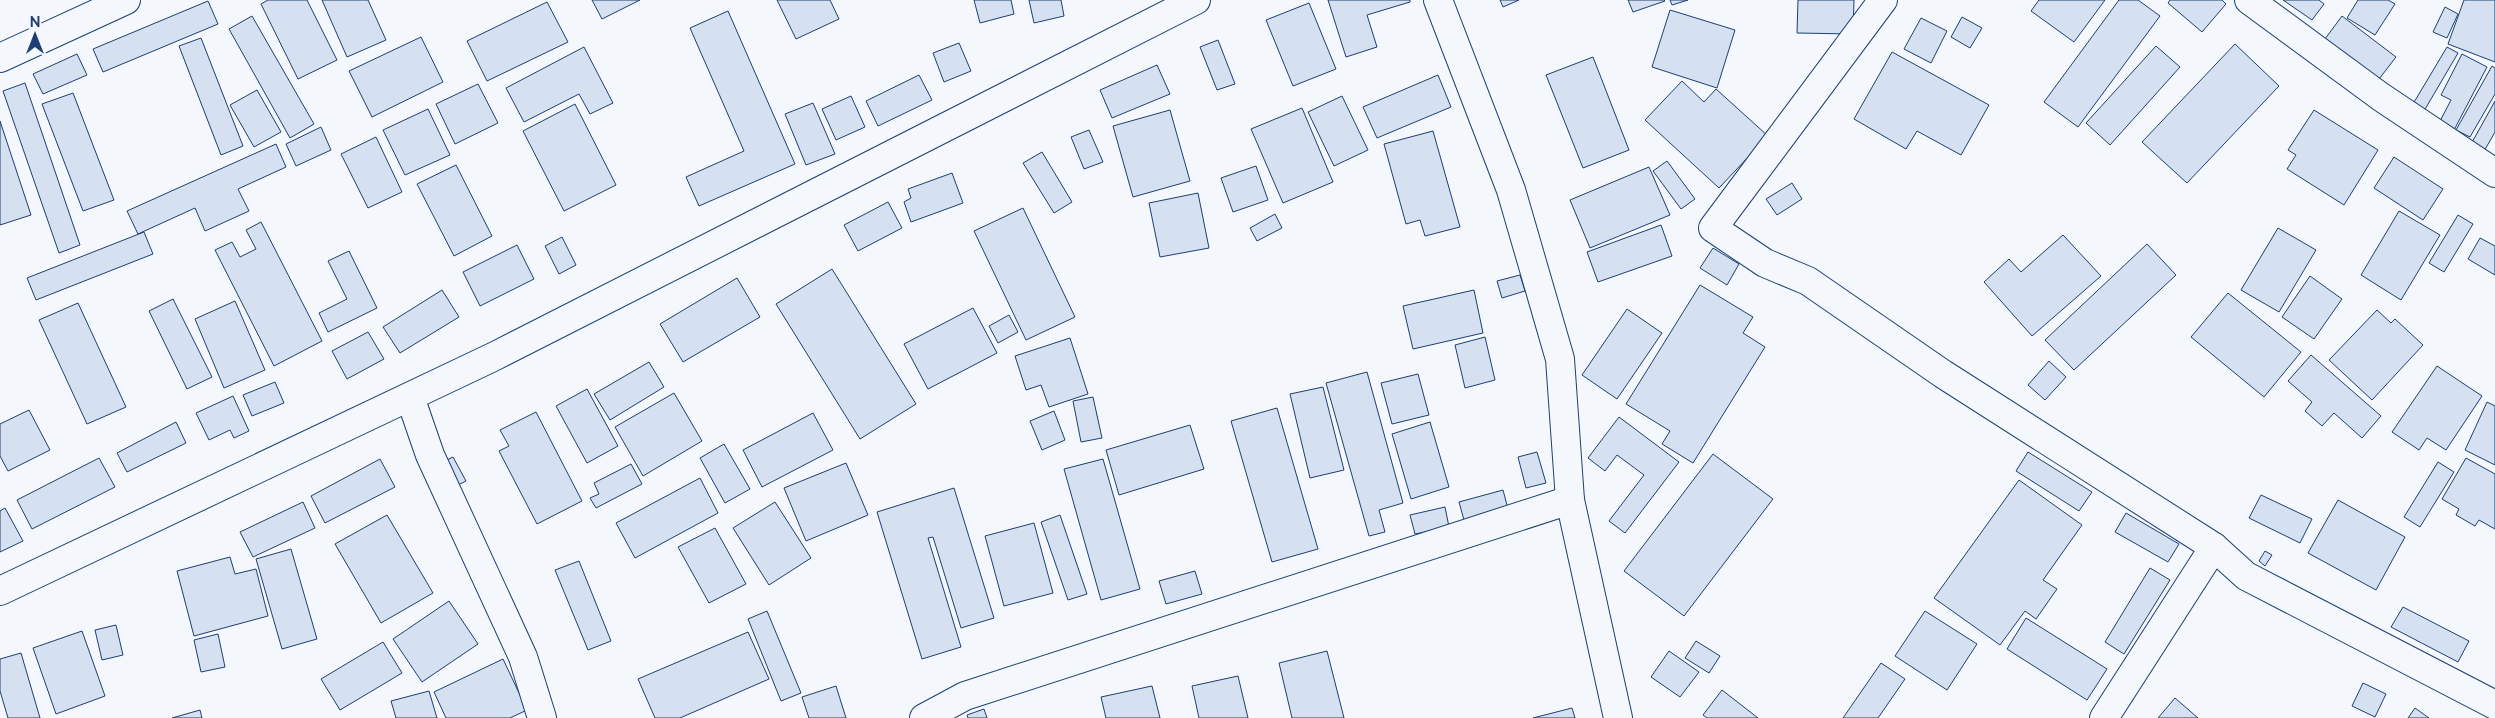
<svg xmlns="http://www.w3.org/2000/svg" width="2495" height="718" viewBox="0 0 2495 718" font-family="Raleway,sans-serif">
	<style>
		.building { fill: #d5e0f0; stroke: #1d3f73 }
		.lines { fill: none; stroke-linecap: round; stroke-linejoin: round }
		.street-casing { stroke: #1d3f73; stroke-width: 30 }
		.secondary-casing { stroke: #1d3f73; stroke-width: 30 }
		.street { stroke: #f4f7fb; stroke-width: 28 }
		.secondary { stroke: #f4f7fb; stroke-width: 28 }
	</style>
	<rect width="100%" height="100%" fill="#f4f7fb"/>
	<g class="building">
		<polygon points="268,0 307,0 337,60 298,79 261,4"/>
		<polygon points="322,0 368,0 386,40 347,57"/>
		<polygon points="592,0 640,0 602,19"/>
		<polygon points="777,0 830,0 839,19 796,39"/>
		<polygon points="974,0 1011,0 1014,14 980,23"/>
		<polygon points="1029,0 1061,0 1064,16 1034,23"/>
		<polygon points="1328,0 1410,0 1410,2 1367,15 1377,47 1346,57"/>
		<polygon points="1500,0 1519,0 1503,7"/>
		<polygon points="1628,0 1664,0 1665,1 1633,12"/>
		<polygon points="1670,0 1688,0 1672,5"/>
		<polygon points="1798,0 1854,0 1853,34 1797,33"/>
		<polygon points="2039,0 2105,0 2074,42 2031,11"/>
		<polygon points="2119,0 2138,0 2160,16 2078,127 2044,102"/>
		<polygon points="2170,0 2222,0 2226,4 2202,32 2168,3"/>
		<polygon points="2283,0 2319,0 2324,4 2312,20"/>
		<polygon points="2358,0 2388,0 2395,4 2375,35 2347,18"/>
		<polygon points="2464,0 2495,0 2495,62 2448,44"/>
		<polygon points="208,1 218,24 103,72 93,49"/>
		<polygon points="547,2 568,42 487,81 467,41"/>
		<polygon points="1309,3 1336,69 1293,86 1266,20"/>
		<polygon points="2445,7 2458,14 2447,38 2433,32"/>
		<polygon points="1670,10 1735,30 1717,88 1652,67"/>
		<polygon points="728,11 795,164 699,206 686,177 744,151 690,28"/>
		<polygon points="252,16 314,124 290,138 229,29"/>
		<polygon points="2342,16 2396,57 2376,83 2322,43"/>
		<polygon points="1962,17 1982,28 1970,48 1951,37"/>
		<polygon points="1921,18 1947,31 1931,63 1904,49"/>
		<polygon points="421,37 443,82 372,117 349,71"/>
		<polygon points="201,38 243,146 221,155 179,46"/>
		<polygon points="1218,40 1235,84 1217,90 1200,47"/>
		<polygon points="959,43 971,71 944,82 933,53"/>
		<polygon points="2235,44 2279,86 2187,183 2142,142"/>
		<polygon points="2156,46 2180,67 2110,145 2086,123"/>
		<polygon points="584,47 613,103 590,114 579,94 524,122 506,88"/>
		<polygon points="2447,47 2458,53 2424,111 2413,104"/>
		<polygon points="1892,52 1989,105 1961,155 1917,131 1906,149 1854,119"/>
		<polygon points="77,54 87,75 43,94 33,74"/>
		<polygon points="2462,54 2487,67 2453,132 2438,125 2451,100 2441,95"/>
		<polygon points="1593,57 1629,150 1583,168 1546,75"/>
		<polygon points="1157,65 1170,94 1112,118 1100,90"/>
		<polygon points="2492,66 2495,68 2495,94 2470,137 2456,130"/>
		<polygon points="919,75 932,100 878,126 866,101"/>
		<polygon points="1438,75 1451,107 1377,138 1363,107"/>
		<polygon points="1682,81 1704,102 1716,89 1768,136 1719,188 1645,120"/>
		<polygon points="25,83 80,245 59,253 3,91"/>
		<polygon points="478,84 498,123 455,144 436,104"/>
		<polygon points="257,90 281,132 254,147 230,105"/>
		<polygon points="73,93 114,200 83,211 42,104"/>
		<polygon points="851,96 865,127 836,140 822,109"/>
		<polygon points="1342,96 1368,150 1334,166 1308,112"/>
		<polygon points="2495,101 2495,132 2483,153 2470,146"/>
		<polygon points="813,103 835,154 806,165 785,114"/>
		<polygon points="575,104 616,185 564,211 523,131"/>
		<polygon points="1302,108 1333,182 1283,203 1251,129"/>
		<polygon points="428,109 450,155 405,175 383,130"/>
		<polygon points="1170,110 1190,181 1133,197 1113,126"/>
		<polygon points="2314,110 2378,150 2344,205 2287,169 2296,155 2288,150"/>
		<polygon points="0,121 31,215 0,225"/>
		<polygon points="321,127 331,150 296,166 286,144"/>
		<polygon points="1089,130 1103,162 1084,169 1071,137"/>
		<polygon points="1433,131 1460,227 1425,236 1420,220 1406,224 1384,144"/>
		<polygon points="376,137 402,192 368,208 341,154"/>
		<polygon points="276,144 286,167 238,189 249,211 205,231 195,208 138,234 127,211"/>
		<polygon points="1042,152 1072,202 1054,213 1023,163"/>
		<polygon points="2394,157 2443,189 2423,220 2374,188"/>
		<polygon points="1667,161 1695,199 1681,209 1653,171"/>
		<polygon points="456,165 492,236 454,256 417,184"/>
		<polygon points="1256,166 1268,200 1233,212 1221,178"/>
		<polygon points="1649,167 1670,215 1590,248 1570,200"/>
		<polygon points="952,173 963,203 911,222 904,202 911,198 908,189"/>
		<polygon points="1792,183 1802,199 1777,215 1766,199"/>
		<polygon points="1198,193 1209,248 1160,257 1149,203"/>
		<polygon points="888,202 902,228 858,251 844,225"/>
		<polygon points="1023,208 1075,317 1026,340 974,231"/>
		<polygon points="2399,211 2440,235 2401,300 2361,275"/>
		<polygon points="1275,214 1282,228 1257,241 1250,228"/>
		<polygon points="2458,215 2473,224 2444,272 2429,263"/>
		<polygon points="261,222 322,341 274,366 215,250 232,242 240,257 256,249 246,230"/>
		<polygon points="1661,225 1672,256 1598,282 1587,252"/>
		<polygon points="2278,228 2316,250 2279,312 2241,290"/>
		<polygon points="144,232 153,254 36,300 27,278"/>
		<polygon points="2063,235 2101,276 2032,336 1984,282 2009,259 2021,272"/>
		<polygon points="562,237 576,265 559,274 545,246"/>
		<polygon points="2480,238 2495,246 2495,275 2468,259"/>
		<polygon points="2147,244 2176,275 2074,370 2045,340"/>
		<polygon points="517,245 534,279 480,306 463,272"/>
		<polygon points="1713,248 1739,264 1727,285 1700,268"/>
		<polygon points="349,251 377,308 328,332 319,313 347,299 328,261"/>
		<polygon points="832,269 916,404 860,439 776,304"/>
		<polygon points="1520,275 1525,291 1502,298 1497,281"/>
		<polygon points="2310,276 2342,299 2314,339 2282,317"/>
		<polygon points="737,278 760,317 683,362 660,324"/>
		<polygon points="1700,285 1753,317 1743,333 1765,347 1693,463 1662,444 1670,431 1626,404"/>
		<polygon points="442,290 459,317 400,353 383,327"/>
		<polygon points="1474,290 1483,333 1413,349 1403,306"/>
		<polygon points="2228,293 2301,352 2264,397 2191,337"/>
		<polygon points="173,299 212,377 187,389 149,311"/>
		<polygon points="235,301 265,370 224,388 195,319"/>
		<polygon points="78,303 126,407 87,424 39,320"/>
		<polygon points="973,308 997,353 928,389 904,344"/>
		<polygon points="1627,309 1662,333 1617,399 1582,375"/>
		<polygon points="2377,310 2391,323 2395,319 2423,345 2372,400 2329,360"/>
		<polygon points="1009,315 1018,332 998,343 989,326"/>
		<polygon points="368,332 384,359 347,379 332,351"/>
		<polygon points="1485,337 1495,380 1465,388 1455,345"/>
		<polygon points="1070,338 1088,394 1049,407 1041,385 1026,390 1015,356"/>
		<polygon points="2311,355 2381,416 2362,438 2334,413 2322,426 2305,411 2312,402 2288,381"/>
		<polygon points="2049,361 2066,377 2045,400 2028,385"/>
		<polygon points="649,362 664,387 610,420 594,394"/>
		<polygon points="2437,366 2482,396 2446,450 2427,438 2419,450 2392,432"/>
		<polygon points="1367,372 1403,503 1379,510 1385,532 1369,536 1326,383"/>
		<polygon points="1418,374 1429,415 1392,424 1381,383"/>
		<polygon points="275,382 284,403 252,416 243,395"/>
		<polygon points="1323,387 1344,470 1310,478 1290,394"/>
		<polygon points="587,389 618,446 587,463 556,406"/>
		<polygon points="674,393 702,441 643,476 615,427"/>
		<polygon points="233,396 249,431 234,438 230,430 209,440 196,413"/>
		<polygon points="1093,397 1102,438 1081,442 1073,401"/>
		<polygon points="2487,402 2495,406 2495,465 2465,450"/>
		<polygon points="1277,408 1318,549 1272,562 1231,421"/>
		<polygon points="29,410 50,450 8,471 0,456 0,424"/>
		<polygon points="1054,411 1065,440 1042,450 1030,421"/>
		<polygon points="536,412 582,501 537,524 499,451 509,446 500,430"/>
		<polygon points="813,413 833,450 762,487 743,450"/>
		<polygon points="1619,417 1679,462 1625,533 1609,521 1644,475 1617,455 1605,471 1588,458"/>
		<polygon points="176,422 186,443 127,472 117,453"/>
		<polygon points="1430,422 1449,487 1411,499 1392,434"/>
		<polygon points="1190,425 1204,469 1119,495 1106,450"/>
		<polygon points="724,444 750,489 725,503 700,458"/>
		<polygon points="1537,452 1546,483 1526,488 1518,457"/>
		<polygon points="2028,452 2092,492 2079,511 2016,471"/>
		<polygon points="1713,454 1773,499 1684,616 1624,571"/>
		<polygon points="453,457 466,481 452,488 439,464"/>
		<polygon points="99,458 115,487 32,529 17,500"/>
		<polygon points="2466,458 2495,474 2495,529 2479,520 2475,526 2456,515 2459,509 2442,499"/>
		<polygon points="380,459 395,487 325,523 311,496"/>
		<polygon points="1103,459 1140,589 1101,600 1064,469"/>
		<polygon points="2438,462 2454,472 2420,527 2404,517"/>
		<polygon points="846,463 868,515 806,541 784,488"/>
		<polygon points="631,464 642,484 596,508 590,498 599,494 594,483"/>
		<polygon points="700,478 718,513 635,558 616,523"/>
		<polygon points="2019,480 2082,525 2043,580 2057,589 2036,619 2025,611 2000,645 1934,598"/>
		<polygon points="954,488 994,618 961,628 933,537 928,538 961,647 922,659 877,512"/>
		<polygon points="1503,490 1508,509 1464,520 1459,502"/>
		<polygon points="2261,495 2312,519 2300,543 2249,518"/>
		<polygon points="2338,500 2405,537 2376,590 2308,553"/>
		<polygon points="303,502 315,528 253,557 240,532"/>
		<polygon points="775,502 811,558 769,585 733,528"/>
		<polygon points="1445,507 1449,527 1415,534 1410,515"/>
		<polygon points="5,508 23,541 0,552 0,511"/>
		<polygon points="2126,513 2179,544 2168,562 2115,532"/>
		<polygon points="387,515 433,593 381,623 335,544"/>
		<polygon points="1060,515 1087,594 1068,600 1041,522"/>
		<polygon points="1034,523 1053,593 1004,606 985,536"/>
		<polygon points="715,528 746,584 709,603 678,547"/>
		<polygon points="291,549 317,639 282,649 256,559"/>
		<polygon points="2265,551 2272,555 2265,566 2259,561"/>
		<polygon points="230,557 235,574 256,569 268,616 194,636 177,571"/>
		<polygon points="579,561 611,641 588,650 555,570"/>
		<polygon points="2150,568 2170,580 2124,654 2105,642"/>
		<polygon points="1195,571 1202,594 1166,604 1159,581"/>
		<polygon points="449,601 478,644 422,682 393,639"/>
		<polygon points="2403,607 2469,641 2458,662 2391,627"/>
		<polygon points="767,611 801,693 781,701 748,619"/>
		<polygon points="1925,611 1977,644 1947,690 1895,656"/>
		<polygon points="2026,618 2107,669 2087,700 2007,649"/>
		<polygon points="116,625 123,655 102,660 95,630"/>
		<polygon points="82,631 105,696 56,714 33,648"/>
		<polygon points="748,632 769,679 680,718 655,718 638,679"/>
		<polygon points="218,634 225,667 201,672 194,640"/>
		<polygon points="1696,641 1720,656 1709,673 1685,658"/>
		<polygon points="383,642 402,673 340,710 321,679"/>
		<polygon points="1327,651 1344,718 1292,718 1279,663"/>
		<polygon points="1669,651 1699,672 1680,697 1651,677"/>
		<polygon points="21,653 40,718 8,718 0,691 0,659"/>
		<polygon points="503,659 527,710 510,718 446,718 434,692"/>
		<polygon points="1881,663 1905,679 1878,718 1843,718"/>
		<polygon points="1238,676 1248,718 1199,718 1192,686"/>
		<polygon points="2363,683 2386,694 2375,717 2352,706"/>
		<polygon points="836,686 846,718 809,718 802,697"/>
		<polygon points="1152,686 1160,718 1106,718 1101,697"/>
		<polygon points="1722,690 1758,718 1707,718 1703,715"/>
		<polygon points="429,691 437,718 396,718 391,701"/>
		<polygon points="2175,698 2198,718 2158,718"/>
		<polygon points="1572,708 1575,718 1533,718"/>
		<polygon points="2415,708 2429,718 2408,718"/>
		<polygon points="984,709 987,718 968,718 967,715"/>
		<polygon points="200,710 202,718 172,718"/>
	</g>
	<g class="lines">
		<g class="street-casing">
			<g id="street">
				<polyline points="1438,0 1511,190 1560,359 1570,500 1618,718"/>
				<polyline points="1883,0 1713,228 1765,263 1808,281 1943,374 2214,547 2246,576 2495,705"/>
				<polyline points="0,58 126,0"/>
				<polyline points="410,397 430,455 523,657 542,718"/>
				<polyline points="924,718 965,696 1570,500"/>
				<polyline points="2104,718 2214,547"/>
			</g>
		</g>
		<g class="secondary-casing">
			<g id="secondary">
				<polyline points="2249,0 2381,97 2495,173"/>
				<polyline points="0,591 493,357 1196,0"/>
			</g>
		</g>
		<use href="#street" class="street"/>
		<use href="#secondary" class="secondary"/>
	</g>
	<g transform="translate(35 35)" stroke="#f4f7fb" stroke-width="4" paint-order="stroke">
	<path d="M0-4L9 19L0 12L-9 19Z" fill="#1d3f73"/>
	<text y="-8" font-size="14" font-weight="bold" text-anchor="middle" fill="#1d3f73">N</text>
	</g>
</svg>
